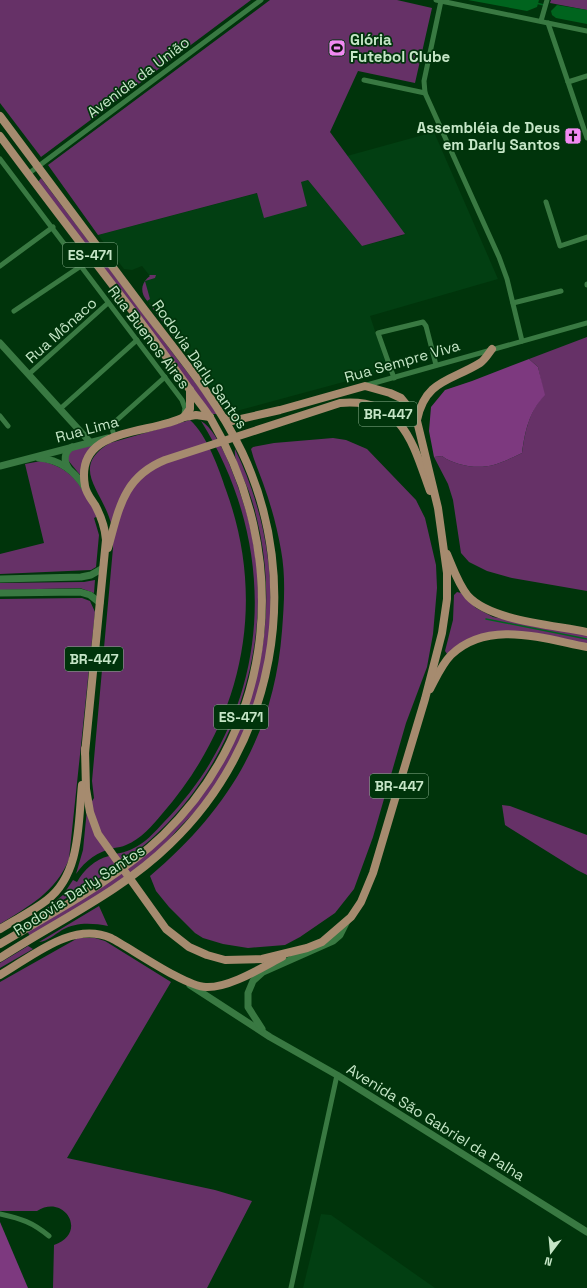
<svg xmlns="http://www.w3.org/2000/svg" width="587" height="1288" viewBox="0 0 587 1288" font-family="'Space Grotesk',sans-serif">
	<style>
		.built { fill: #023f12 }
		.green { fill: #663167 }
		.forest { fill: #7d397f }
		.water { fill: #00641e }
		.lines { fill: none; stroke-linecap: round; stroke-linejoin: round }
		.stream { stroke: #00641e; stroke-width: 1.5 }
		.street { stroke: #397942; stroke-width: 5 }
		.secondary { stroke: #397942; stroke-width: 7 }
		.primary { stroke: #a68b6f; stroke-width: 8 }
		.labels { text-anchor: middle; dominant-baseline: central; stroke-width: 3.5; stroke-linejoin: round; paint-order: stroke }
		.shield { fill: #00340b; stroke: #8ab18f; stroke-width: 1 }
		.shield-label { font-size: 14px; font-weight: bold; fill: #c5e6c7 }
		.poi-label { font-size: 15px; font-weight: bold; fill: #c5e6c7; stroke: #00340b; text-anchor: start }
		.street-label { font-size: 15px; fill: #c5e6c7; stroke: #00340b }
	</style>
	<rect width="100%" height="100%" fill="#00340b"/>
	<g class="built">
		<polygon points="434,132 498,279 370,316 388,370 229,413 174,337 172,328 145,298 142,287 144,282 150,276 142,266 132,270 124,269 98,235 308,180 362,246 404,235 347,156"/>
		<polygon points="321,1214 331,1215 435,1288 303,1288"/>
	</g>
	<g class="green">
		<polygon points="0,0 251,0 41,157 0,103"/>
		<polygon points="270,0 397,0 432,8 415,83 358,71 330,132 405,234 362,246 308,180 301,182 307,206 264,218 257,193 98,235 48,165"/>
		<polygon points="551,0 587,0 587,10 550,3"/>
		<polygon points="41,178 203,393 217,414 211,414 38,182"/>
		<path d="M149,275H156L155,278L145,281L150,299L147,301L171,327L174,337L145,298C140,290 142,282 150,276Z"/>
		<path d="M587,337V591L512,578L487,571L469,562L461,553L453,500L448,484L434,457L442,456C447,460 453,462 459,464C485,471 499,464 522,453C525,431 529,412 544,395L538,367L529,359Z"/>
		<path d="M190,420C207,435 219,469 226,490C268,605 242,722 162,814C152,826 141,839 126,845C122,847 118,847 114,848C97,852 86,860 76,874L83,850L87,809L94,798L92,781L113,548C113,538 113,528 109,517C99,488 71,466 110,443Z"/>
		<path d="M201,421C221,432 239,489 246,511C280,629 240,760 149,841C116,870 78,891 41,913L63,895L73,880L77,882C84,870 95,859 109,856C116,853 125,853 132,849C144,844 155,832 164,822C273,711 282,550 201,421Z"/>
		<path d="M333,438L346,440L367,449L416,500L425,518L436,565L437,588L433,634L427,667L406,723L373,837L354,889L335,913L300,937L285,945L248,948L223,944L203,938L195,933L169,907L156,891L150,876C228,810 274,735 282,631C284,605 286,577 281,550C277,527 271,505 263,483C259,472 254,461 251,449L253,447L274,443Z"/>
		<polygon points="91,445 94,446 81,476 67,459 71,450"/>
		<path d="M235,449C291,564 281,696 205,800C198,809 190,817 182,825C174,833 167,843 158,851C120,885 73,910 30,936L27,931L165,838C245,757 282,645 260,533C257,519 254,505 249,492C245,479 233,462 235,449Z"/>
		<path d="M41,461C76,469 81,488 98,516L94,518L99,535L96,567L91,570L0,574V554L44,543L25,464Z"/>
		<polygon points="95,580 94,593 80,588 0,590 0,583 84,582"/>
		<polygon points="457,592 461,593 476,608 493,617 587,635 587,644 521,632 499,631 447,654 445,651 453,620 454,595"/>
		<path d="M82,598L90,601L95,612L69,859C56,892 29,906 0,924V599Z"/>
		<polygon points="502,805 510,806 587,835 587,875 577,870 505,825"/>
		<path d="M99,906L108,926C92,923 76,922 62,930C54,935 48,941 39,942Z"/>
		<path d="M78,938H95L105,941L171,982L67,1158L215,1190L252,1201L207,1288H53L54,1245C89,1233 64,1193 37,1211H0V982Z"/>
		<polygon points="28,946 33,949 0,968 0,963"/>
	</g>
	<g class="forest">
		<path d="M529,359L538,367L545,395C529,412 525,431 522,453C499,464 485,471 459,464C453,462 447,460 442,456L434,457L429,431L431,407L445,390L472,381Z"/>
		<polygon points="0,1222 28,1288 0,1288"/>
	</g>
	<g class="water">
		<polygon points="468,0 539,0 537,7 527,11"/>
		<polygon points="557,5 587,10 587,24 556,18 552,15 551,11"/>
	</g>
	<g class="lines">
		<g class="stream">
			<polyline points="536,3 544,5"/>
			<polyline points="486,619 587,639"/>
		</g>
		<g class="street">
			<polyline points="436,0 587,31"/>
			<polyline points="441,1 424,81 425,93 499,257 507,279 522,341"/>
			<polyline points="541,21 547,0"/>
			<polyline points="548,23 587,138"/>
			<polyline points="364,80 425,93"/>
			<polyline points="568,82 587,76"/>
			<polyline points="0,159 182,400 185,408 184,414"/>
			<polyline points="28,174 261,0"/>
			<polyline points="546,202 560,246 587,237"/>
			<polyline points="0,266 53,227"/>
			<polyline points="587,284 587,285"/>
			<polyline points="513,303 561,291"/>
			<polyline points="14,311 81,266"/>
			<polyline points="29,374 108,303"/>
			<polyline points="394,378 378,333 423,322 426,326 436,365"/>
			<polyline points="367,385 587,323"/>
			<polyline points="60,409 137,340"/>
			<polyline points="0,416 8,426"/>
			<polyline points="114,436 112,428 117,420 165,377"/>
			<path d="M0,1214C22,1219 32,1222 49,1236"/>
			<polyline points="291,1288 337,1075"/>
		</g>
		<g class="secondary">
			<polyline points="0,343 90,442"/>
			<path d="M39,458C60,460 75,471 85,488"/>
			<polyline points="0,466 108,438"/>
			<path d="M69,469C63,461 64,452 72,447"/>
			<polyline points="0,579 81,577 91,575 103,568"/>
			<polyline points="0,593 80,592 90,595 100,603"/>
			<polyline points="190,985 270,1037 337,1075 587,1232"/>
			<polyline points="262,1029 248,1007 248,993 253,981 263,972 333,941 340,935 347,921"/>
		</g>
		<g class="primary">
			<path d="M0,116C48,180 96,245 144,309C179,355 217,400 242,452C304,583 275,744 170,844C121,892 57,921 0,958"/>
			<path d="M0,136C45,197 91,257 137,317C155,341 173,366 190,390C197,400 205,409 211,419C291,554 278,723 163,835C116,880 55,911 0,944"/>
			<polyline points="184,417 196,415 210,417"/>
			<path d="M417,420C425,380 451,381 480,363C485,360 488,354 492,349"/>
			<path d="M108,548C119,509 123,477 165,460L340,403C403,397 413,444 430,491"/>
			<path d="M447,554C453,568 458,584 468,596C491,621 554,625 587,632"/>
			<path d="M430,689C436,678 442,664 451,655C488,619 544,639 587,647"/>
			<polyline points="85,749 86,789 90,812 98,834 166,929 189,947 207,955 225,960 262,959 307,948 322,942 351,917 361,902 373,873 392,809 425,699 442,633 447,599 447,573 438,508 417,421 414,414 401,398 390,393 365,386 280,410 232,421 224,418"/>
			<path d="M85,753L106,540C105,527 101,516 95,505C91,499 86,493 85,486C74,426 150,435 184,417L190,409V390"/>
			<path d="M0,929C16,919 33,911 47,900C81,874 78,823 82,785"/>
			<path d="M0,975C33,956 72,921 111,938C132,949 186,987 206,987C229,988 261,968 282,957"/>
		</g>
	</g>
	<defs>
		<g id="stadium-square" transform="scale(0.9)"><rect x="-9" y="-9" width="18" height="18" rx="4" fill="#f28af3" stroke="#00340b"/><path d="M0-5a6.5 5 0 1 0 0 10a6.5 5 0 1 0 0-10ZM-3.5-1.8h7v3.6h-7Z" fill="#111"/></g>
		<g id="church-square" transform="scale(0.9)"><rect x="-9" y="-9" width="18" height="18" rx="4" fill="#f28af3" stroke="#00340b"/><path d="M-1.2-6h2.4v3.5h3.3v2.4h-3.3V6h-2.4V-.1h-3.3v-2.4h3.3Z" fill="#111"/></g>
	</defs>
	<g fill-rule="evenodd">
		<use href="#stadium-square" x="337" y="48"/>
		<use href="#church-square" x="573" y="136"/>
	</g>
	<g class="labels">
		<g class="shield">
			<rect x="63" y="243" width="54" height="24" rx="3"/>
			<rect x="359" y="402" width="58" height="24" rx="3"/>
			<rect x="65" y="647" width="58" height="24" rx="3"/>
			<rect x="214" y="705" width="54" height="24" rx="3"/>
			<rect x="370" y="774" width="58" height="24" rx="3"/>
		</g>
		<g class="shield-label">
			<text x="90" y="255">ES-471</text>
			<text x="388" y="414">BR-447</text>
			<text x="94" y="659">BR-447</text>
			<text x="241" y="717">ES-471</text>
			<text x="399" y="786">BR-447</text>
		</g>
		<g class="poi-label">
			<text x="350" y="39">Glória<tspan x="350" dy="17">Futebol Clube</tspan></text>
			<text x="560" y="127" text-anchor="end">Assembléia de Deus<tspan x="560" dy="17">em Darly Santos</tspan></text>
		</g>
		<g class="street-label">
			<text transform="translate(138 77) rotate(-37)">Avenida da União</text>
			<text transform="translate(61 330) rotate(-42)">Rua Mônaco</text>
			<text transform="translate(149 337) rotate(53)">Rua Buenos Aires</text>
			<text transform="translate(402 361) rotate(-16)">Rua Sempre Viva</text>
			<text transform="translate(200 364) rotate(55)">Rodovia Darly Santos</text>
			<text transform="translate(87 429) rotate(-15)">Rua Lima</text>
			<text transform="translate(79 890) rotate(-33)">Rodovia Darly Santos</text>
			<text transform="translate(436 1122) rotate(32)">Avenida São Gabriel da Palha</text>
		</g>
	</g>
	<g transform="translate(551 1252) rotate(196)" stroke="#00340b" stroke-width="3" paint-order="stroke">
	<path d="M0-3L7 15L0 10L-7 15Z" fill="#c5e6c7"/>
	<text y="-6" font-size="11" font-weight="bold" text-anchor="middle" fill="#c5e6c7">N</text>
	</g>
</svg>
